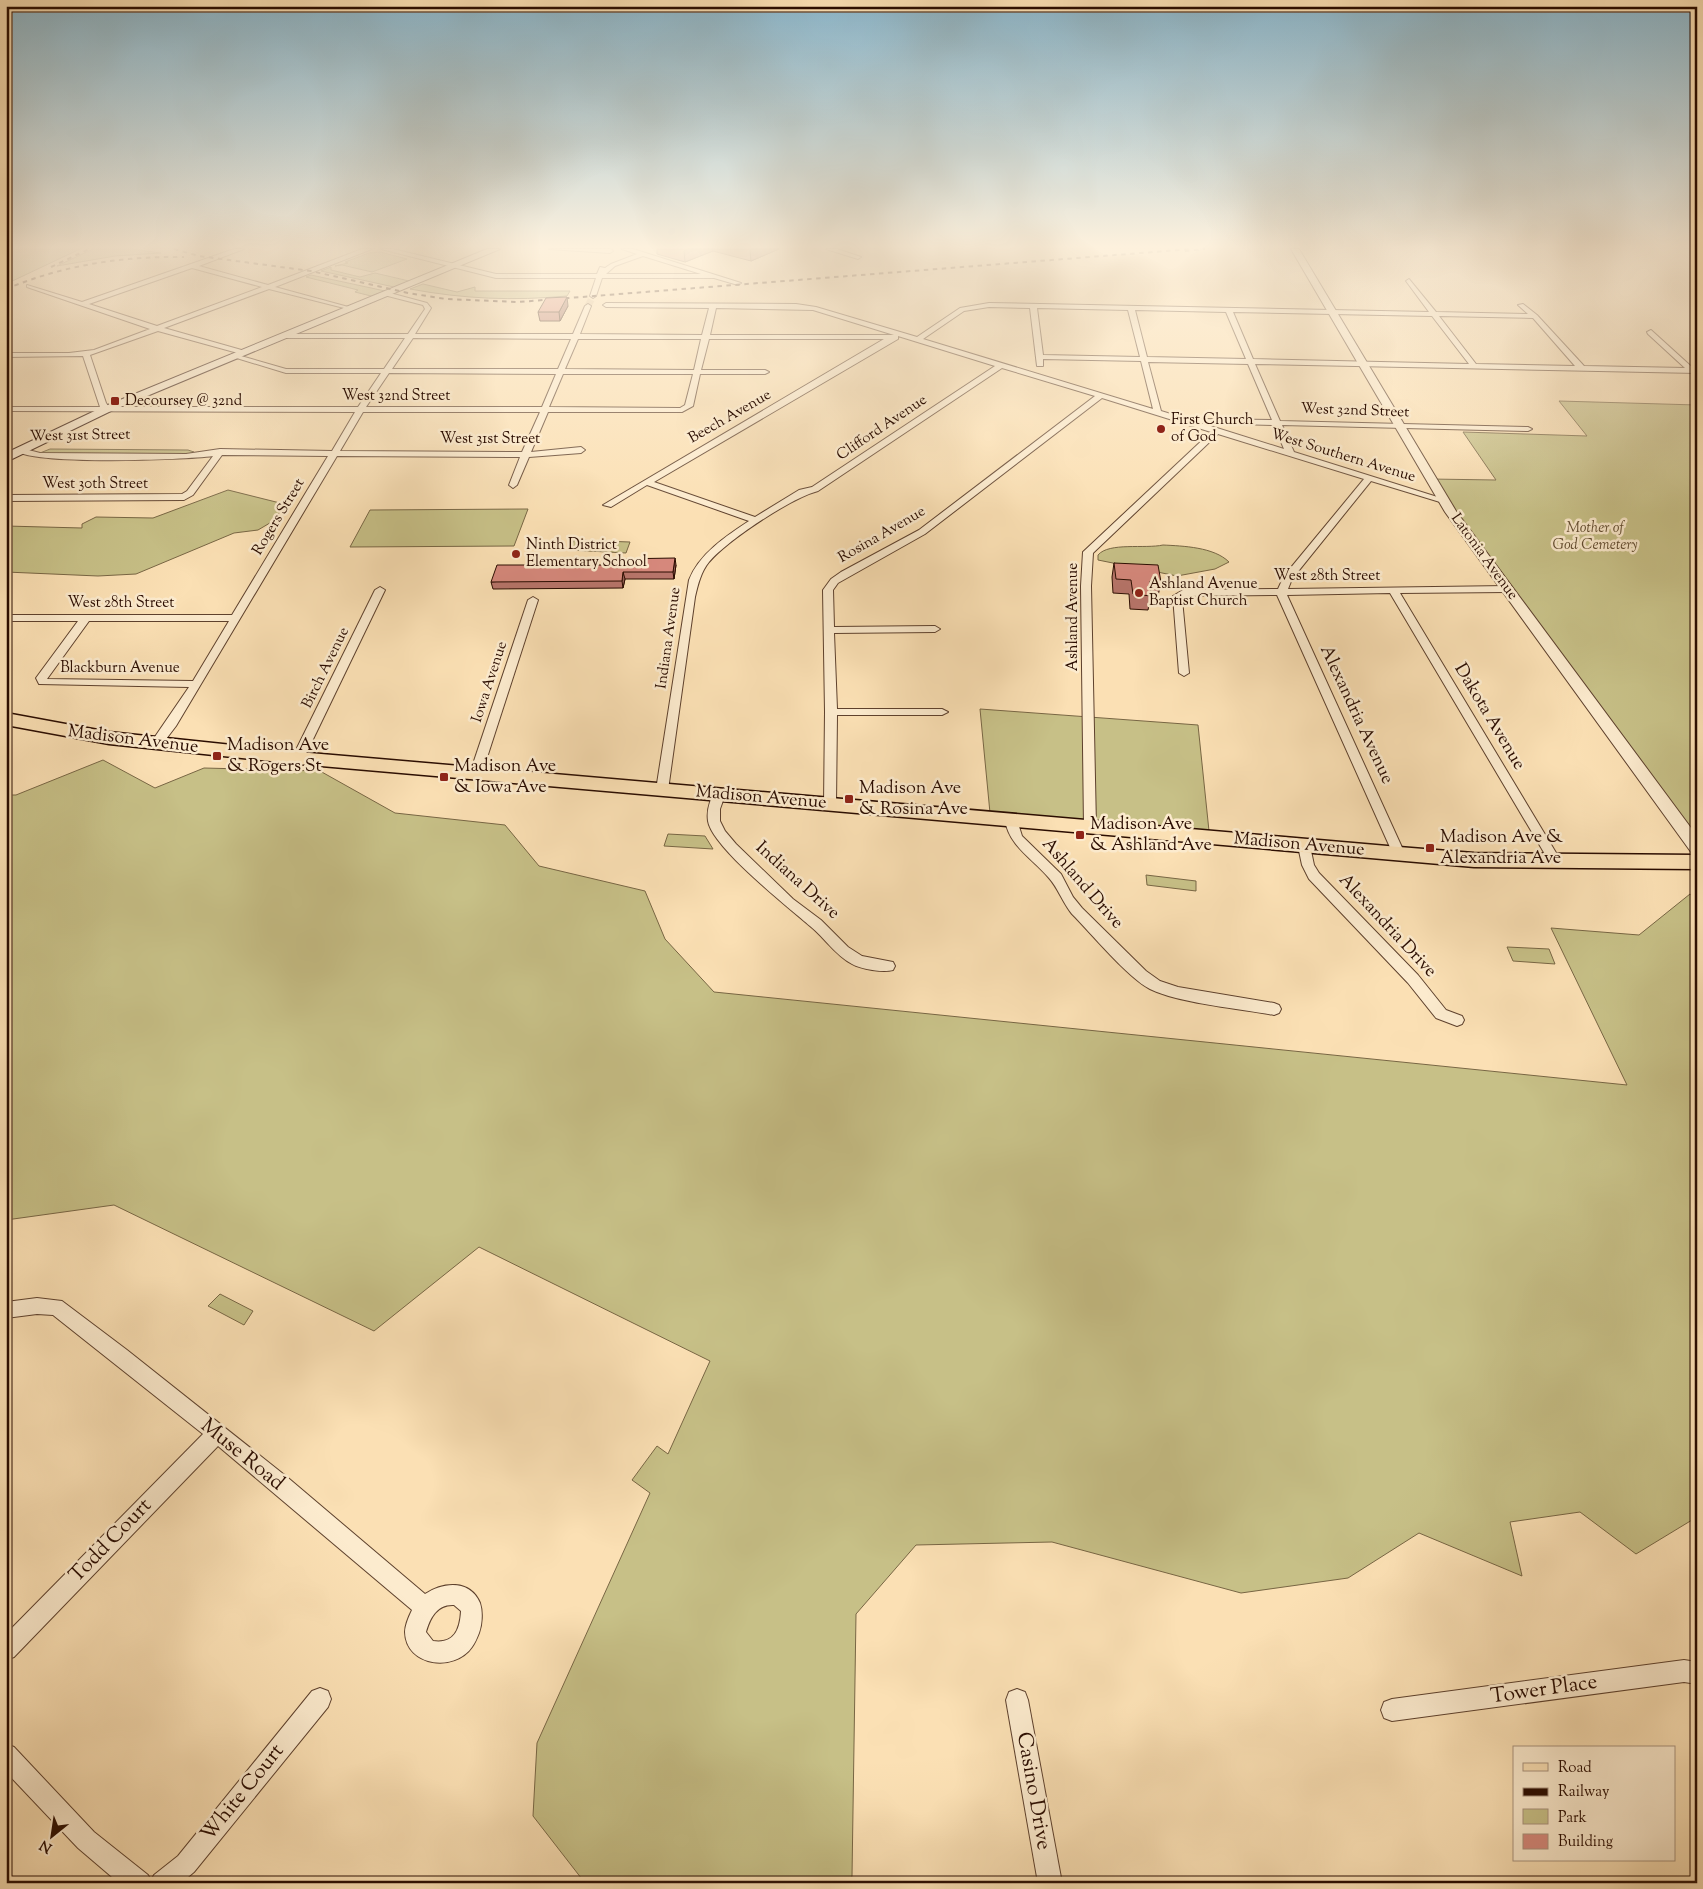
<svg xmlns="http://www.w3.org/2000/svg" width="1703" height="1889" viewBox="0 0 1703 1889" font-family="'Sorts Mill Goudy',serif">
	<style>
		.green { fill: #c7c087; stroke: #786644 }
		.lines { fill: none; stroke-linecap: round; stroke-linejoin: round }
		.minor-tunnel { stroke: #dcc099; stroke-width: 7; stroke-dasharray: 7 4; stroke-linecap: butt }
		.minor-casing { stroke: #5e412d; stroke-width: 2 }
		.tertiary-casing { stroke: #5e412d; stroke-width: 2 }
		.secondary-casing { stroke: #2a0c00; stroke-width: 2 }
		.primary-casing { stroke: #2a0c00; stroke-width: 3 }
		.minor { fill: #fcebce; fill-rule: evenodd }
		.tertiary { fill: #fcebce; fill-rule: evenodd }
		.secondary { fill: #fcebce; fill-rule: evenodd }
		.primary { fill: #fbe0b4; fill-rule: evenodd }
		.rail { stroke: #2a0c00; stroke-width: 2; stroke-dasharray: 4.5 4.5; stroke-linecap: butt }
		.wall { fill: #b8756b; stroke: #2a0c00 }
		.shaded-wall { fill: #965f57; stroke: #2a0c00 }
		.building { fill: #d6887c; stroke: #2a0c00 }
		.poi-dot { fill: #8f2418; stroke: #fcebce; stroke-width: 2 }
		.labels { text-anchor: middle; dominant-baseline: central; stroke-width: 5; stroke-linejoin: round; paint-order: stroke }
		.far-street-label { font-size: 15px; fill: #2a0c00; stroke: #fcebce }
		.far-poi-label { font-size: 15px; fill: #2a0c00; stroke: #fcebce; text-anchor: start }
		.far-park-label { font-size: 15px; font-style: italic; fill: #614b2f; stroke: #fcebce }
		.street-label { font-size: 18px; fill: #2a0c00; stroke: #fcebce }
		.poi-label { font-size: 18px; fill: #2a0c00; stroke: #fcebce; text-anchor: start }
		.near-street-label { font-size: 21px; fill: #2a0c00; stroke: #fcebce }
	</style>
	<rect width="100%" height="100%" fill="#fbe0b4"/>
	<filter id="stains"><feTurbulence type="fractalNoise" baseFrequency=".004" numOctaves="4"/><feColorMatrix values="0 0 0 0 .2 0 0 0 0 .09 0 0 0 0 .02 0 0 0 .5 -.17"/></filter>
	<radialGradient id="worn" r=".72"><stop offset=".6" stop-color="#630" stop-opacity="0"/><stop offset="1" stop-color="#630" stop-opacity=".3"/></radialGradient>
	<g class="green">
		<polygon points="6,249 80,249 6,284"/>
		<polygon points="93,249 131,249 161,253 115,256 57,266"/>
		<polygon points="380,252 407,259 372,272 342,265 335,266 348,263 345,262 369,253"/>
		<polygon points="331,267 331,270 360,277 375,273 409,281 394,287 321,271"/>
		<polygon points="311,275 385,291 371,296 355,292 358,290 306,277"/>
		<path d="M423,284L457,292L475,287V291H570L567,296C513,301 464,299 410,289Z"/>
		<polygon points="1559,401 1697,405 1697,848 1430,479 1496,480 1463,432 1587,436"/>
		<polygon points="50,449 188,450 194,452 188,455 40,453"/>
		<polygon points="228,490 280,503 282,508 275,520 258,530 234,533 136,574 98,576 6,572 6,526 82,528 82,524 96,517 153,518"/>
		<polygon points="528,509 514,546 350,547 370,510"/>
		<polygon points="574,540 630,542 626,553 570,550"/>
		<path d="M1163,545C1183,546 1214,547 1229,562L1215,569L1177,576L1098,560V555C1109,542 1145,549 1163,545Z"/>
		<polygon points="980,709 1198,725 1209,831 990,813"/>
		<polygon points="103,760 155,788 204,768 320,771 395,813 505,825 539,866 645,891 665,939 714,992 1627,1085 1551,928 1639,935 1690,894 1697,900 1697,1517 1636,1554 1580,1512 1510,1522 1522,1576 1419,1533 1348,1578 1241,1593 1052,1542 916,1545 856,1614 852,1876 850,1883 585,1883 533,1816 537,1743 650,1493 632,1480 657,1446 668,1454 710,1361 479,1247 374,1331 114,1205 6,1220 6,795 16,795"/>
		<polygon points="668,834 705,836 713,849 664,846"/>
		<polygon points="1146,875 1196,881 1196,891 1147,885"/>
		<polygon points="1507,947 1549,949 1555,964 1513,961"/>
		<polygon points="220,1294 253,1311 244,1325 208,1306"/>
	</g>
	<g class="lines">
		<polyline class="minor-tunnel" points="588,306 593,296"/>
		<g class="minor-casing">
			<g id="minor">
				<path d="M234,249H244L199,266L268,285L362,249H372L275,287L352,308V310L269,289L164,328L245,351V355L158,331L90,355L106,403L109,407H358L381,373H286L230,356L234,354L286,369H384L405,338H283L279,336L283,334H408L425,309L423,305L384,295L386,292L427,303L431,308L415,334H573L585,306L588,304L591,306L580,334L702,335L709,308L606,307L603,305L606,303L796,304L816,307L917,337L960,308L989,303L1429,312L1406,281L1409,279L1436,312L1528,314L1518,305L1523,304L1537,315L1584,366L1685,368L1648,334L1647,332L1651,330L1694,369H1697V373L1255,364L1280,421L1528,427L1532,429L1528,431L1282,425L1294,452L1447,500L1440,502L1371,481L1292,579L1288,589L1507,586L1512,589L1507,592L1400,593L1561,861L1555,865L1549,861L1390,593L1287,595L1405,854L1399,858L1393,854L1277,595L1186,596L1182,599L1189,673L1184,676L1179,673L1173,596L1183,590L1278,589L1284,576L1364,479L1218,434L1093,553L1091,586L1096,827L1094,830H1086L1084,827L1081,586L1083,552L1211,432L1102,398L925,534L838,583L833,590L834,627L935,626L940,629L935,632L834,633L837,709H942L948,712L942,715H837L836,804L830,808L826,807L824,804L825,712L823,590L831,579L841,572L919,530L1095,396L1002,368L818,491C791,498 728,540 709,562C701,572 698,584 695,597L668,790L662,794L658,793L656,790L689,580C699,554 726,536 749,521L647,485L611,507L603,505L884,339H709L701,370H765L769,372L765,374H700L693,406L682,412H548L531,452L581,447L585,450L581,453L529,457L517,485L513,488L509,485L520,457L337,456L176,726L160,747H152L150,744L189,687L39,684L36,678L78,621H6V615H232L328,456L222,455L193,495L184,500L6,501V495L182,494L187,491L213,456C184,460 35,465 17,451L21,448L40,453L186,454L220,449L332,451L355,412L6,411V407H100L83,356L6,357V353H69L94,350L150,329L27,287V285L82,302ZM192,268L262,287L157,326L89,304ZM989,307L1030,308L1037,366H1043V359L1141,361L1153,409L923,339L964,311ZM716,308L813,310L894,335H710ZM1037,308L1128,310L1140,357L1043,355ZM1135,310L1226,312L1246,359L1147,357ZM1233,312L1432,316L1469,364L1253,359ZM1439,316L1533,318L1575,366L1476,364ZM898,336L995,366L812,487L799,490L755,517L654,482L898,339ZM413,338L571,339L558,369H392ZM578,339H701L694,370L565,369ZM1148,362L1248,364L1272,420L1198,419L1194,421L1161,411ZM389,373L556,374L542,407H366ZM563,374H693L685,405L680,408L549,407ZM363,412H540L522,452L340,451ZM1201,423L1274,425L1284,449ZM89,621H229L193,681L47,679Z"/>
				<path d="M381,249H393L496,274H597L600,267L605,268L611,264L637,254L622,249H633L741,283L738,285L714,278H602L596,296L593,298L590,296L596,278H496ZM643,256L701,274H606L615,266Z"/>
				<polygon points="549,249 611,249 613,251 610,253"/>
				<polygon points="826,249 837,249 861,257 858,259"/>
				<polygon points="380,587 385,590 304,758 302,761 294,761 292,758 375,590"/>
				<polygon points="533,597 538,600 482,773 476,777 472,776 470,773 528,600"/>
				<path d="M719,791L725,795L720,809V821L725,831L736,844L793,899L821,920L848,947L862,956L893,962L895,966L893,970C883,973 861,969 852,964C835,955 825,938 810,926C788,907 712,847 708,821C707,814 708,808 710,802C712,796 713,793 719,791Z"/>
				<path d="M1011,816L1017,820L1022,836L1061,874L1073,897L1082,908L1146,971L1160,981L1178,987L1274,1003L1279,1005L1281,1009L1279,1013L1274,1015C1241,1009 1178,1003 1150,989C1128,978 1091,933 1072,914C1063,903 1058,888 1049,878C1033,859 1009,846 1005,820Z"/>
				<polygon points="1304,842 1310,846 1314,865 1319,873 1418,975 1446,1010 1462,1016 1464,1020 1462,1024 1457,1026 1436,1018 1408,983 1309,879 1302,865 1298,846"/>
				<path d="M37,1298L62,1301L127,1350L287,1477L425,1594C443,1582 470,1579 480,1603C483,1612 482,1625 479,1633C477,1638 475,1643 472,1647C455,1672 406,1667 405,1632C405,1626 409,1616 412,1610L218,1446L14,1657L6,1660V1634L203,1434L53,1315L37,1314L6,1318V1302ZM454,1605L461,1611C460,1630 454,1644 433,1641L426,1632C430,1618 437,1604 454,1605Z"/>
				<polygon points="1684,1660 1697,1662 1697,1684 1684,1682 1392,1721 1384,1718 1381,1710 1384,1702 1392,1699"/>
				<polygon points="320,1688 328,1691 331,1699 328,1707 194,1872 181,1883 119,1883 78,1848 6,1772 6,1744 14,1747 94,1832 148,1875 151,1881 154,1875 178,1856 312,1691"/>
				<polygon points="1017,1689 1025,1692 1028,1700 1062,1883 1038,1883 1006,1700 1009,1692"/>
			</g>
		</g>
		<g class="tertiary-casing">
			<polygon id="tertiary" points="1291,249 1299,249 1456,511 1697,836 1697,853 1691,852 1445,512"/>
		</g>
		<g class="secondary-casing">
			<polygon id="secondary" points="487,249 500,249 111,411 6,462 6,453 103,407"/>
		</g>
		<g class="primary-casing">
			<polygon id="primary" points="6,713 109,732 298,752 1399,847 1474,853 1697,855 1697,869 1474,867 298,764 109,744 6,725"/>
		</g>
		<use href="#minor" class="minor"/>
		<use href="#tertiary" class="tertiary"/>
		<use href="#secondary" class="secondary"/>
		<use href="#primary" class="primary"/>
		<g class="rail">
			<polyline points="174,249 199,256 311,271 408,293 446,299 518,302 1191,249"/>
			<polyline points="1185,251 1205,249"/>
			<polyline points="51,267 89,249"/>
			<path d="M6,289C64,265 122,256 184,257"/>
		</g>
	</g>
	<g class="wall">
		<polygon points="657,249 779,249 751,261 713,251 685,262 657,254"/>
		<polygon points="568,306 560,321 540,321 538,312"/>
		<polygon points="1114,563 1161,582 1158,596 1151,596 1148,610 1130,609 1129,594 1113,593 1112,577"/>
		<polygon points="676,565 674,579 625,579 623,588 493,589 491,582"/>
	</g>
	<g class="shaded-wall">
		<polygon points="688,249 713,249 713,251 685,262 684,251"/>
		<polygon points="751,249 779,249 751,261 750,250"/>
		<polygon points="567,297 568,306 560,321 559,312"/>
		<polygon points="675,558 676,565 674,579 673,572"/>
		<polygon points="623,572 625,579 623,588 622,581"/>
	</g>
	<g class="building">
		<polygon points="567,297 559,312 538,312 546,298"/>
		<polygon points="675,558 673,572 623,572 622,581 491,582 497,565 616,565 617,559"/>
		<polygon points="1114,563 1158,565 1161,582 1150,581 1151,596 1133,594 1131,580 1116,579"/>
	</g>
	<linearGradient id="sky" x2="0" y2="1"><stop stop-color="#8bb8ce"/><stop offset="0.48" stop-color="#fdf1dd"/><stop offset="1" stop-color="#fdf1dd" stop-opacity="0"/></linearGradient>
	<rect width="1703" height="514" fill="url(#sky)"/>
	<g class="poi-dot">
		<rect x="110" y="396" width="10" height="10" rx="2.5"/>
		<circle cx="1161" cy="429" r="5"/>
		<circle cx="516" cy="554" r="5"/>
		<circle cx="1139" cy="593" r="5"/>
		<rect x="212" y="751" width="10" height="10" rx="2.5"/>
		<rect x="439" y="772" width="10" height="10" rx="2.5"/>
		<rect x="844" y="794" width="10" height="10" rx="2.5"/>
		<rect x="1075" y="830" width="10" height="10" rx="2.5"/>
		<rect x="1425" y="843" width="10" height="10" rx="2.5"/>
	</g>
	<g class="labels">
		<g class="far-street-label">
			<text x="396" y="396">West 32nd Street</text>
			<text transform="translate(1355 411) rotate(2)">West 32nd Street</text>
			<text transform="translate(730 417) rotate(-30)">Beech Avenue</text>
			<text transform="translate(882 428) rotate(-34)">Clifford Avenue</text>
			<text transform="translate(80 436) rotate(-1)">West 31st Street</text>
			<text x="490" y="439">West 31st Street</text>
			<text transform="translate(1343 456) rotate(17)">West Southern Avenue</text>
			<text x="95" y="484">West 30th Street</text>
			<text transform="translate(279 517) rotate(-59)">Rogers Street</text>
			<text transform="translate(882 535) rotate(-30)">Rosina Avenue</text>
			<text transform="translate(1484 557) rotate(54)">Latonia Avenue</text>
			<text x="1327" y="576">West 28th Street</text>
			<text x="121" y="603">West 28th Street</text>
			<text transform="translate(1073 617) rotate(-90)">Ashland Avenue</text>
			<text transform="translate(669 638) rotate(-82)">Indiana Avenue</text>
			<text x="120" y="668">Blackburn Avenue</text>
			<text transform="translate(326 668) rotate(-64)">Birch Avenue</text>
			<text transform="translate(490 682) rotate(-72)">Iowa Avenue</text>
		</g>
		<g class="far-poi-label">
			<text x="125" y="401">Decoursey @ 32nd</text>
			<text x="1171" y="420">First Church<tspan x="1171" dy="17">of God</tspan></text>
			<text x="526" y="545">Ninth District<tspan x="526" dy="17">Elementary School</tspan></text>
			<text x="1149" y="584">Ashland Avenue<tspan x="1149" dy="17">Baptist Church</tspan></text>
		</g>
		<g class="far-park-label">
			<text x="1595" y="528">Mother of<tspan x="1595" dy="17">God Cemetery</tspan></text>
		</g>
		<g class="street-label">
			<text transform="translate(1356 715) rotate(65)">Alexandria Avenue</text>
			<text transform="translate(1489 717) rotate(59)">Dakota Avenue</text>
			<text transform="translate(133 740) rotate(7)">Madison Avenue</text>
			<text transform="translate(761 798) rotate(5)">Madison Avenue</text>
			<text transform="translate(1299 845) rotate(5)">Madison Avenue</text>
			<text transform="translate(797 881) rotate(42)">Indiana Drive</text>
			<text transform="translate(1082 884) rotate(49)">Ashland Drive</text>
			<text transform="translate(1387 926) rotate(47)">Alexandria Drive</text>
		</g>
		<g class="poi-label">
			<text x="227" y="746">Madison Ave<tspan x="227" dy="21">&amp; Rogers St</tspan></text>
			<text x="454" y="767">Madison Ave<tspan x="454" dy="21">&amp; Iowa Ave</tspan></text>
			<text x="859" y="789">Madison Ave<tspan x="859" dy="21">&amp; Rosina Ave</tspan></text>
			<text x="1090" y="825">Madison Ave<tspan x="1090" dy="21">&amp; Ashland Ave</tspan></text>
			<text x="1440" y="838">Madison Ave &amp;<tspan x="1440" dy="21">Alexandria Ave</tspan></text>
		</g>
		<g class="near-street-label">
			<text transform="translate(242 1455) rotate(39)">Muse Road</text>
			<text transform="translate(111 1541) rotate(-46)">Todd Court</text>
			<text transform="translate(1544 1690) rotate(-8)">Tower Place</text>
			<text transform="translate(1033 1791) rotate(80)">Casino Drive</text>
			<text transform="translate(243 1793) rotate(-51)">White Court</text>
		</g>
	</g>
	<rect width="1703" height="1889" fill="none" stroke="#fbe0b4" stroke-width="25"/>
	<rect x="8" y="8" width="1688" height="1874" fill="none" stroke="#2a0c00" stroke-width="2.5"/>
	<rect x="12" y="12" width="1678" height="1864" fill="none" stroke="#2a0c00"/>
	<rect x="1513" y="1746" width="162" height="115" fill="#fcebce" stroke="#a8927c"/>
	<rect x="1523" y="1763" width="25" height="8" fill="#fbe0b4" stroke="#a8927c"/>
	<text x="1558" y="1772" font-size="15" fill="#2a0c00">Road</text>
	<rect x="1523" y="1788" width="25" height="8" fill="#2a0c00" stroke="#a8927c"/>
	<text x="1558" y="1796" font-size="15" fill="#2a0c00">Railway</text>
	<rect x="1523" y="1809" width="25" height="15" fill="#c7c087" stroke="#a8927c"/>
	<text x="1558" y="1822" font-size="15" fill="#2a0c00">Park</text>
	<rect x="1523" y="1834" width="25" height="15" fill="#d6887c" stroke="#a8927c"/>
	<text x="1558" y="1846" font-size="15" fill="#2a0c00">Building</text>
	<g transform="translate(52 1836) rotate(210)" stroke="#fcebce" stroke-width="4" paint-order="stroke">
	<path d="M0-4L9 19L0 12L-9 19Z" fill="#2a0c00"/>
	<text y="-8" font-size="14" font-weight="bold" text-anchor="middle" fill="#2a0c00">N</text>
	</g>
	<rect width="100%" height="100%" filter="url(#stains)"/>
	<rect width="100%" height="100%" fill="url(#worn)"/>
</svg>
